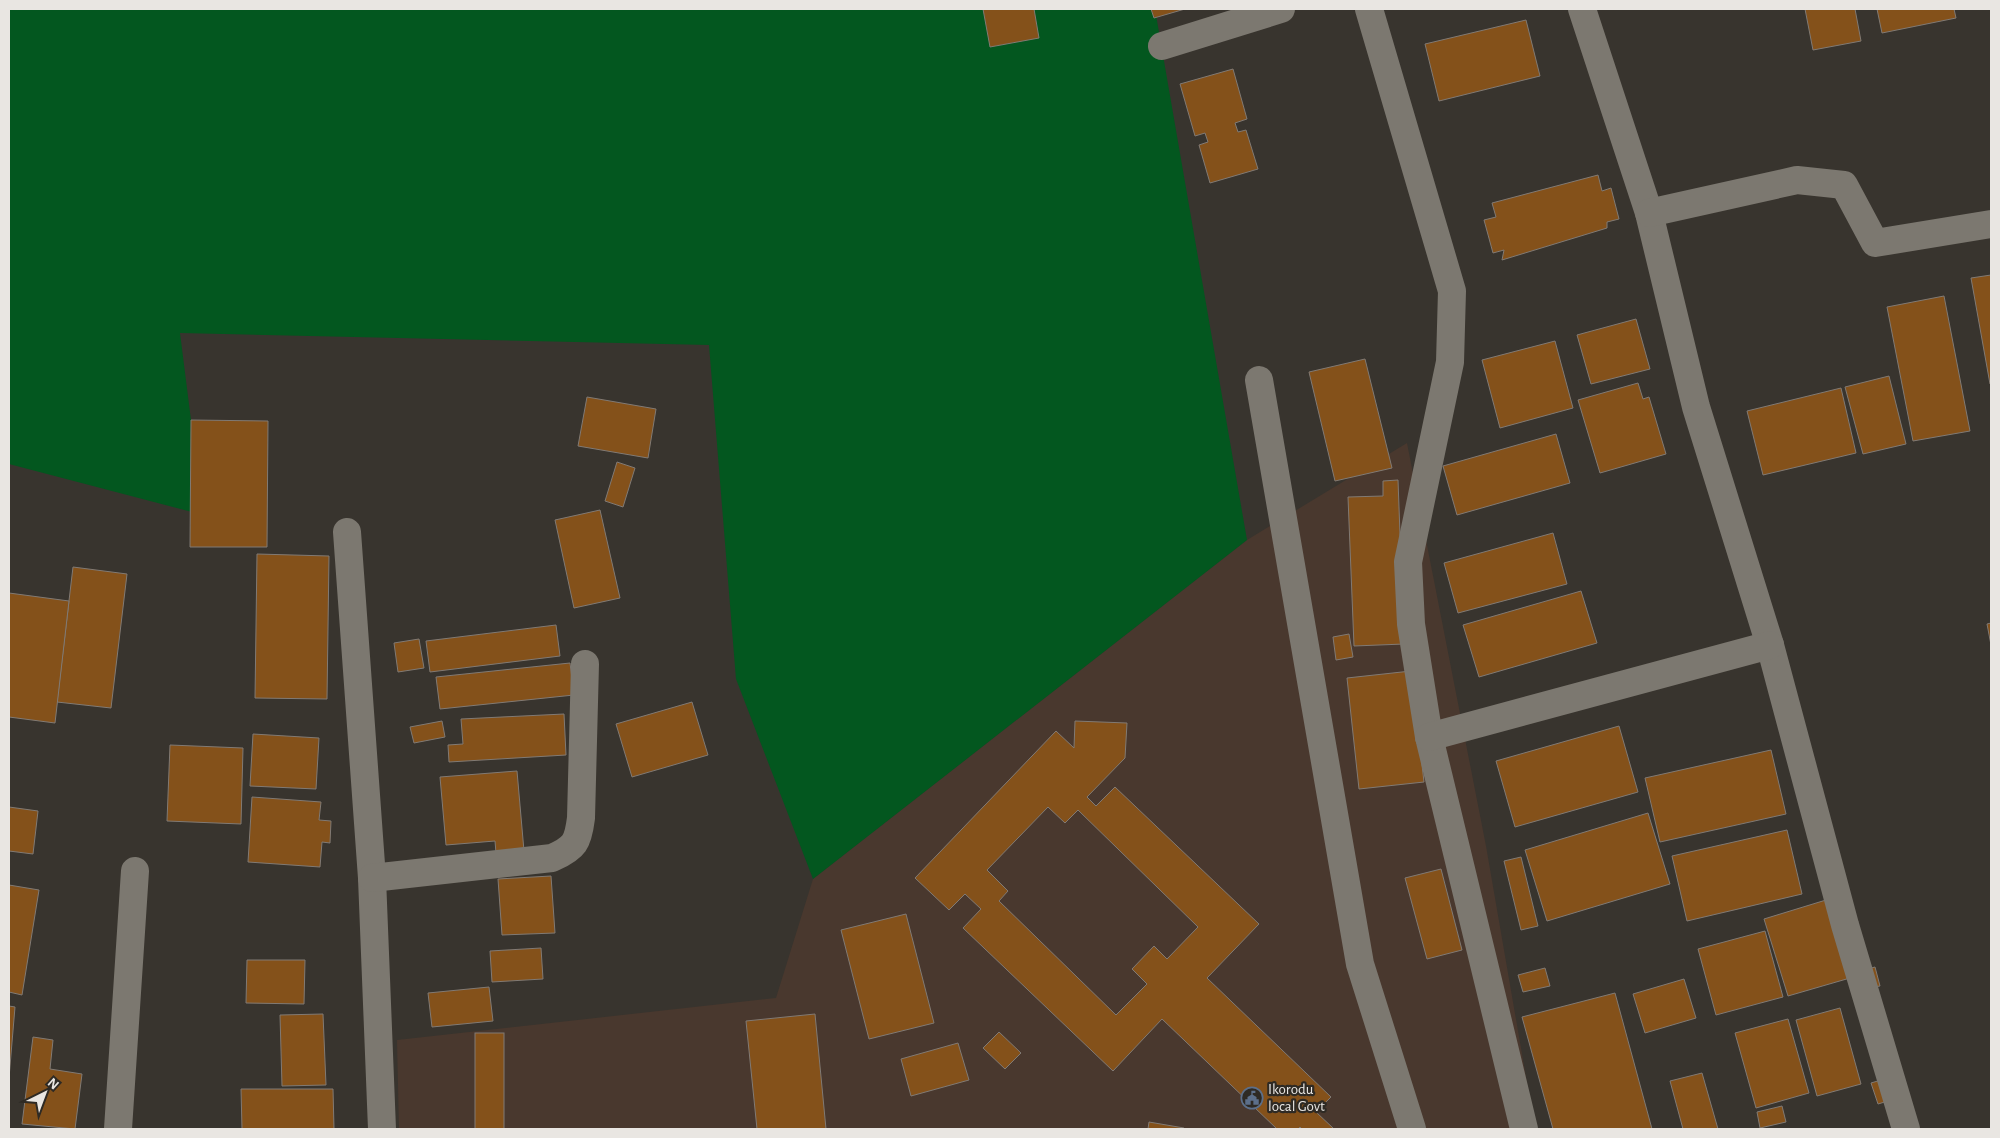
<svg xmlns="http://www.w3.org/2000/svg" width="2000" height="1138" viewBox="0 0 2000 1138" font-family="'Alegreya Sans',sans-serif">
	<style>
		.commercial { fill: #49382e }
		.green { fill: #03571f }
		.building { fill: #84511a; stroke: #817a74; fill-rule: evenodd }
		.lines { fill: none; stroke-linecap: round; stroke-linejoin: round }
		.street { stroke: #7c7870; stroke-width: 28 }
		.labels { text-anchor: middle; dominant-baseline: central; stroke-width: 4.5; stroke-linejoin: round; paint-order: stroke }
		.poi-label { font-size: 15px; fill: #e9e6e2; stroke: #2e2a24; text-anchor: start }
	</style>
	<rect width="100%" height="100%" fill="#38342e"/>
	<polygon class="commercial" points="1407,443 1486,846 1535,1129 399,1129 397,1040 776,998 813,879 1247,540"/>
	<polygon class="green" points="9,9 1155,9 1247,540 813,879 736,679 709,345 180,333 191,420 192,512 9,464"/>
	<g class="building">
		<polygon points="983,9 1034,9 1039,38 990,47"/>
		<polygon points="1151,9 1185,9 1154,18"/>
		<polygon points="1805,9 1855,9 1861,41 1813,50"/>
		<polygon points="1877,9 1954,9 1956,18 1882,33"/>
		<polygon points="1526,20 1540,76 1439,101 1425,44"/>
		<polygon points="1233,69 1247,119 1235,123 1238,132 1246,130 1258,169 1210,183 1199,145 1208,142 1205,133 1195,136 1180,84"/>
		<polygon points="1598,175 1602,191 1611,188 1619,219 1607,222 1607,228 1502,260 1504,250 1493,253 1484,220 1496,217 1492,203"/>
		<polygon points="1991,275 1991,384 1990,384 1971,278"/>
		<polygon points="1944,296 1970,431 1913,441 1887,307"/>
		<polygon points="1636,319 1650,369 1591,384 1577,335"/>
		<polygon points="1555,341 1573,408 1500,428 1482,360"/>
		<polygon points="1365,359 1392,468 1335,481 1309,372"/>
		<polygon points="1889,376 1906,444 1863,454 1845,387"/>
		<polygon points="1638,383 1643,399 1649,397 1666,454 1600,473 1578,400"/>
		<polygon points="1841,388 1856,453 1763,475 1747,411"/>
		<polygon points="587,397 656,409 648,458 578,446"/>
		<polygon points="191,420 268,421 267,547 190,547"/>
		<polygon points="1556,434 1570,483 1457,515 1443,466"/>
		<polygon points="617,462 635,468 623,507 605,501"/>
		<polygon points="1398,480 1404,644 1354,646 1348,497 1383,496 1383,481"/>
		<polygon points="600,510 620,598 574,608 555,520"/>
		<polygon points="1553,533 1567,584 1458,613 1444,563"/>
		<polygon points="257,554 329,556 327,699 255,698"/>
		<polygon points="73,567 127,574 111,708 57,702"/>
		<polygon points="1581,591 1597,643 1479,677 1463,625"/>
		<polygon points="9,593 69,601 55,723 9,717"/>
		<polygon points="1991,623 1991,645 1987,624"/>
		<polygon points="556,625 560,656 430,672 426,641"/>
		<polygon points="1349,634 1353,657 1336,660 1333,637"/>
		<polygon points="419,639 424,668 398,672 394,643"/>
		<polygon points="570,663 574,695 440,709 436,677"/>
		<polygon points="1411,671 1424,782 1359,789 1347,678"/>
		<polygon points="692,702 708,755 632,777 616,724"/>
		<polygon points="564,714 566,755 449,762 448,745 463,744 461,719"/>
		<polygon points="442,721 445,737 414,743 410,727"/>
		<path d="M1075,721L1127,723L1125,758L1087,797L1096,806L1115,787L1259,924L1207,978L1331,1097L1316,1112L1334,1129H1302L1300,1127L1298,1129H1277L1162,1019L1113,1071L963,928L981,909L965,894L949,910L915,878L1056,731L1074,748ZM1048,807L1065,823L1078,810L1198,927L1167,959L1154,946L1132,969L1147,984L1116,1015L999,901L1008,891L987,870Z"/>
		<polygon points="1619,726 1638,792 1515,827 1496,761"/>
		<polygon points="253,734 319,738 316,789 250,786"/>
		<polygon points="170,745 243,748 241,824 167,821"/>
		<polygon points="1771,750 1786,814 1660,842 1645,778"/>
		<polygon points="517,771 524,851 496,853 495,841 446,845 440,777"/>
		<polygon points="252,797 321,802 319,820 331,821 330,843 322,842 320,867 248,862"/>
		<polygon points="9,807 38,811 33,854 9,851"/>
		<polygon points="1648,813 1670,884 1547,921 1525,850"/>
		<polygon points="1787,830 1802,894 1687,921 1672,856"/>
		<polygon points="1521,857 1538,926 1521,930 1504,861"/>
		<polygon points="1441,869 1462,950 1427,959 1405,878"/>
		<polygon points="551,876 555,933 502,935 498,879"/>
		<polygon points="9,885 39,890 22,995 9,992"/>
		<polygon points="1826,900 1850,978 1788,996 1764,919"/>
		<polygon points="906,914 934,1023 869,1039 841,930"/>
		<polygon points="1765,931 1783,997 1716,1015 1698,949"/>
		<polygon points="541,948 543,979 492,982 490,951"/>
		<polygon points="247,960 305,960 304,1004 246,1003"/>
		<polygon points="1875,967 1880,986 1868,988 1864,970"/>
		<polygon points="1545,968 1550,986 1523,992 1518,975"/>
		<polygon points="1684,979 1696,1018 1645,1033 1633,994"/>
		<polygon points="489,987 493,1021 432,1027 428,993"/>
		<polygon points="1615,993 1652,1129 1553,1129 1522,1017"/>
		<polygon points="9,1006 15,1007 9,1078"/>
		<polygon points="1840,1008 1861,1084 1817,1096 1796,1020"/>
		<polygon points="323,1014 326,1085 282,1086 280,1015"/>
		<polygon points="815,1014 826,1129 757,1129 746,1021"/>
		<polygon points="1788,1019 1809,1093 1756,1108 1735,1033"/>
		<polygon points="999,1032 1021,1053 1005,1069 983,1048"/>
		<rect x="475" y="1033" width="29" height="96"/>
		<polygon points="33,1037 53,1040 50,1069 82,1074 75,1129 22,1124"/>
		<polygon points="958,1043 969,1080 911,1096 901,1059"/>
		<polygon points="1702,1073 1718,1129 1683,1129 1670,1081"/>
		<polygon points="1881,1080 1888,1101 1878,1104 1871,1083"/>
		<polygon points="241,1089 333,1089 334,1129 242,1129"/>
		<polygon points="1782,1106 1786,1122 1760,1128 1757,1112"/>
		<polygon points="1149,1122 1184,1128 1183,1129 1148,1129"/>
	</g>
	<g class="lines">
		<g class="street">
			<polyline points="1369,9 1452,291 1450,362 1408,562 1411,624 1429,737 1524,1129"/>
			<polyline points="1582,9 1649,213 1696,407 1770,645 1845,925 1906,1129"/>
			<polyline points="1162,46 1281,9"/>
			<polyline points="1649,213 1797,180 1844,185 1875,243 1991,224"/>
			<polyline points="1259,380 1360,964 1412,1129"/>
			<polyline points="347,532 372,878 382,1129"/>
			<polyline points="1429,737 1770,645"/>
			<path d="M372,878L552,858C575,848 578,842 581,818L585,664"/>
			<polyline points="118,1129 135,871"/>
		</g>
	</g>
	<defs>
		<g id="civic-ring" transform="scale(1.125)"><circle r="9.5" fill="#2e2a24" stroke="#5c6f8a" stroke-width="1.5"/><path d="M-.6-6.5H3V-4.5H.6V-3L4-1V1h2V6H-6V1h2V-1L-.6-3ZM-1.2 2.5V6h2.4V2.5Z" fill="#5c6f8a"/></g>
	</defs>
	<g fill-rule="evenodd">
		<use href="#civic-ring" x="1252" y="1098"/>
	</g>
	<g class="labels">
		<g class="poi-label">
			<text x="1268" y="1089">Ikorodu<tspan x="1268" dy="17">local Govt</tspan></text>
		</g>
	</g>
	<rect width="2000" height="1138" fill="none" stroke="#e9e6e2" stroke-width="20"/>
	<g transform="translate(45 1093) rotate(42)" stroke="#2e2a24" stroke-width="4" paint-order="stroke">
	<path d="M0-4L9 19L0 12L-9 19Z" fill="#e9e6e2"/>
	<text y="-8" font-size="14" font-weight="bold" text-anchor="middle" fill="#e9e6e2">N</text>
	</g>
</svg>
